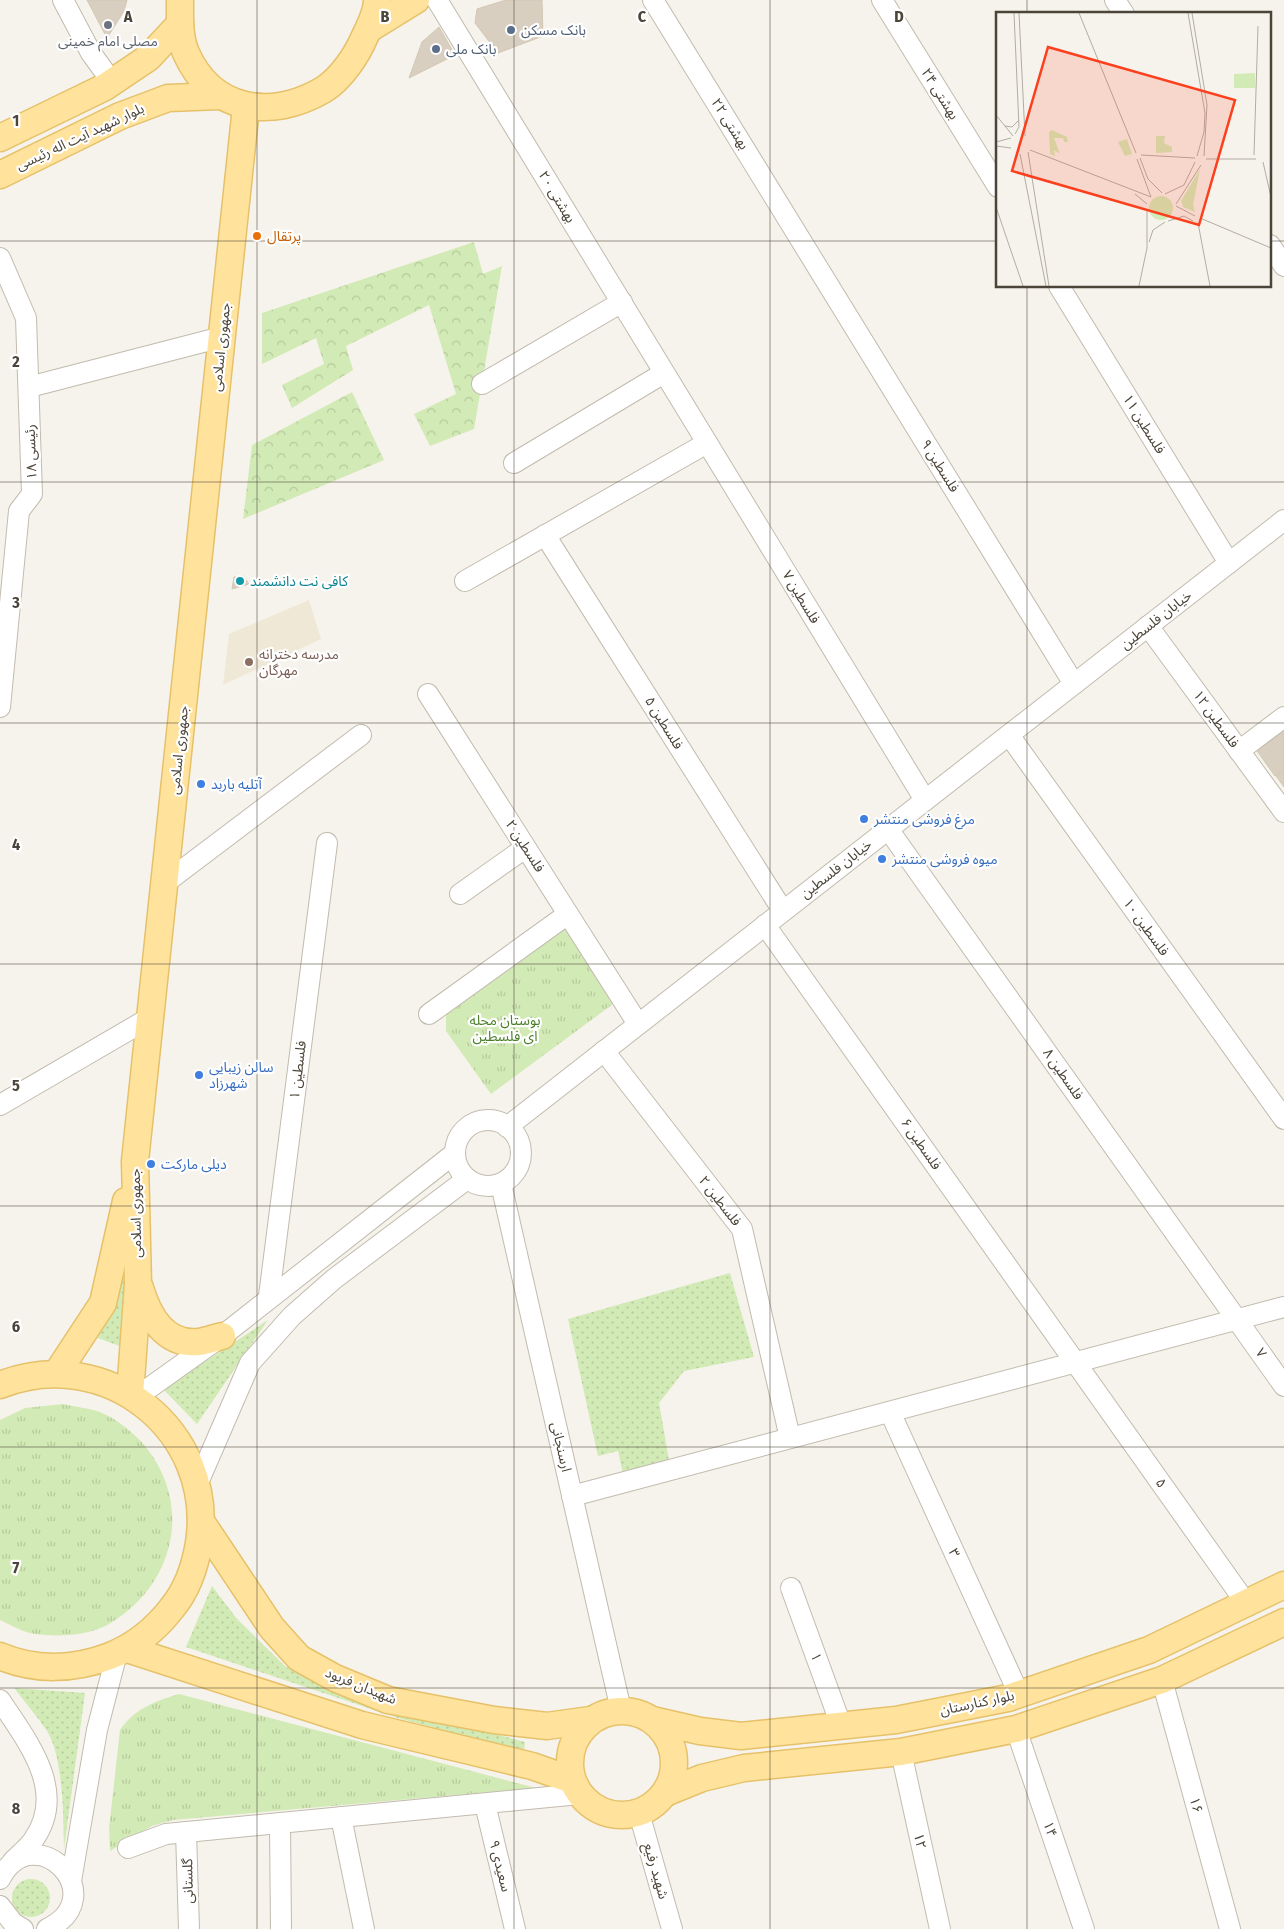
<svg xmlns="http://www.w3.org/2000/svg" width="1284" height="1929" viewBox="0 0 1284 1929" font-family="'Fira Sans Condensed','Noto Sans Arabic',sans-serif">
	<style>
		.education { fill: #efe8d6 }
		.grass { fill: url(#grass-dots) }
		.forest { fill: url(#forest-crowns) }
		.park { fill: url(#park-tufts) }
		.building { fill: #d8cfc1; stroke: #d3c7b4 }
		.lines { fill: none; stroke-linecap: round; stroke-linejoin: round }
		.minor-casing { stroke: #c2bbae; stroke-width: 22 }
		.major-casing { stroke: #e6c16a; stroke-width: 29 }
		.minor { stroke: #fff; stroke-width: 20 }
		.major { stroke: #ffe39c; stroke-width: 26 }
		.grid { fill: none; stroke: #4b4439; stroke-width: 1; stroke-opacity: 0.55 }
		.worship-dot { fill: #6b7280; stroke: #fff; stroke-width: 2 }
		.service-dot { fill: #5c6f8a; stroke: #fff; stroke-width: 2 }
		.food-dot { fill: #e8710a; stroke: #fff; stroke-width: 2 }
		.culture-dot { fill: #0f9aa8; stroke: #fff; stroke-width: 2 }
		.education-dot { fill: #8d6e63; stroke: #fff; stroke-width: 2 }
		.shop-dot { fill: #3f7fe0; stroke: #fff; stroke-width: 2 }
		.labels { text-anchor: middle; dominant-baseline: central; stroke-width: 4.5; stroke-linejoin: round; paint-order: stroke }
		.service-label { font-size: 14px; fill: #4e5e75; stroke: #fff; text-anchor: start }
		.worship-label { font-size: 14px; fill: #5b616d; stroke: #fff }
		.street-label { font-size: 14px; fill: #4b4439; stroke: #fff }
		.food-label { font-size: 14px; fill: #c56008; stroke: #fff; text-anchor: start }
		.culture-label { font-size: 14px; fill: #0d838f; stroke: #fff; text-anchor: start }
		.education-label { font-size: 14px; fill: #785e54; stroke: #fff; text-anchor: start }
		.shop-label { font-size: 14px; fill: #366cbe; stroke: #fff; text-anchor: start }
		.park-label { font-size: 14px; fill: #4a7f2a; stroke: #fff }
		.inset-road { fill: none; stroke: #b2ada4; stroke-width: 1 }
		.view { fill: #fc3f1d; fill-opacity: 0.15; stroke: #fc3f1d; stroke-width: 2.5 }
		.inset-edge { fill: none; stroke: #4b4439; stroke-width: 2.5 }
		.grid-label { font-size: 16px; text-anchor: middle; font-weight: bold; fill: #4b4439; stroke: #fff; stroke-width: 4.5; stroke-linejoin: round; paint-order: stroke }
	</style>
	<defs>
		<pattern id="grass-dots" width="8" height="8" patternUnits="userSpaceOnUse" patternTransform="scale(1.25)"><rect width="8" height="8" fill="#d2eab5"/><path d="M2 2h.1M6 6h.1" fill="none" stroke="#b6ca9c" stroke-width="1.8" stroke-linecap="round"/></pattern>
		<pattern id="forest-crowns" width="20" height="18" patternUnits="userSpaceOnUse" patternTransform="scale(1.25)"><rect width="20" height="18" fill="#d2eab5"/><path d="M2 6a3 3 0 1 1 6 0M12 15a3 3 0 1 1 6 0" fill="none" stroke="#b6ca9c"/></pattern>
		<pattern id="park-tufts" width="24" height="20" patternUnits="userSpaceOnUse" patternTransform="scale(1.25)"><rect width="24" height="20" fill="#d2eab5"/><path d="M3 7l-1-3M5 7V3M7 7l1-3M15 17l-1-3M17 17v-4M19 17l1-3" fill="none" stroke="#b6ca9c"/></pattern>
	</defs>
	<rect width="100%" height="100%" fill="#f6f3ec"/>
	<polygon class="education" points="309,600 321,639 223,685 229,634"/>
	<g class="grass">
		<polygon points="127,1270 122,1347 98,1338"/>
		<polygon points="730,1273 754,1357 684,1371 659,1403 669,1460 623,1474 618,1451 598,1456 568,1319"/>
		<polygon points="268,1320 197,1424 163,1389"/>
		<polygon points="212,1586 237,1619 286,1667 401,1709 525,1742 524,1752 398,1718 186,1647"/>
		<path d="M14,1688L85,1693L64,1849C63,1817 64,1759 47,1731C37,1716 25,1702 14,1688Z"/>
		<circle cx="31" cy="1898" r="19"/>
	</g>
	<g class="forest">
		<polygon points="474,242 483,274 502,266 474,429 430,446 414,414 456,394 429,305 346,346 353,370 292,408 282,385 324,364 316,338 262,364 262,313"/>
		<polygon points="352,392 384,460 243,519 252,445"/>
	</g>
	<g class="park">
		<polygon points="567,928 613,1004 491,1094 446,1031 446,1014"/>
		<path d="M63,1404C75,1407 89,1408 100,1412C117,1419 133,1432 145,1446C194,1506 174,1586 109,1624C88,1636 59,1637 35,1634C24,1633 11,1625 0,1620V1420L25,1408Z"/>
		<path d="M179,1694L536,1788L173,1820L152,1826L110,1851L109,1828L120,1730C135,1708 156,1701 179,1694Z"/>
	</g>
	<g class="building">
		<polygon points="87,0 127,0 124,11 107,38"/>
		<polygon points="506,0 542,0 543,36 498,53 475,23 477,9"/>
		<polygon points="439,27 455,55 409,78 422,42"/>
		<polygon points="243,576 249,584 232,589 234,577"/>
		<polygon points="1284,731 1284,769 1275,776 1257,751"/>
		<polygon points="1284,770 1284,787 1276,776"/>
	</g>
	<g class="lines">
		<g class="minor-casing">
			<g id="minor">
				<polyline points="63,0 91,53 112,82"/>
				<polyline points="437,0 925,800"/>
				<polyline points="653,0 1074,684"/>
				<polyline points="882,0 998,187"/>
				<polyline points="1115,0 1124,14"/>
				<polyline points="1270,245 1284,266"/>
				<polyline points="0,258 26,318 32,494 19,511 0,707"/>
				<polyline points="1059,286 1229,563"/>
				<polyline points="482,384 622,302"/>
				<polyline points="29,387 222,337"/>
				<polyline points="514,463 664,373"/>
				<polyline points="545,535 783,911"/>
				<polyline points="465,581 707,443"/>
				<polyline points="1148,626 1284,812"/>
				<polyline points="428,694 638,1024"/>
				<polyline points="1009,735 1284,1119"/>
				<polyline points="1239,751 1284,717"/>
				<polyline points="888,829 1284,1386"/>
				<polyline points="165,883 361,735"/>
				<polyline points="460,894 525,848"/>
				<polyline points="765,925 1246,1603"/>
				<polyline points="429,1014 568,914"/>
				<polyline points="604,1051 742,1229 790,1438"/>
				<polyline points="0,1105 151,1017"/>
				<circle cx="488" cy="1153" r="33"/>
				<polyline points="507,1127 1284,520"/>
				<polyline points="501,1184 621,1710"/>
				<polyline points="269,1296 327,843"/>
				<polyline points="135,1398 222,1336 455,1153"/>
				<polyline points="890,1412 1019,1694"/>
				<polyline points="197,1485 250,1363 292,1316 334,1279 467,1179"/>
				<polyline points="572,1496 1284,1307"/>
				<polyline points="791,1588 841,1725"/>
				<polyline points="1162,1680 1230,1929"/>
				<path d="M0,1700C26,1740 68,1790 34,1839C29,1847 20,1854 13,1861"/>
				<polyline points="1016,1729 1084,1929"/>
				<polyline points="901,1752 940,1929"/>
				<polyline points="485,1804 515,1929"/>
				<polyline points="639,1813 672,1929"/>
				<polyline points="341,1817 364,1929"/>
				<polyline points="280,1823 281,1929"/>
				<polyline points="186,1832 189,1929"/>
				<polyline points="128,1848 166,1834 580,1794"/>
				<path d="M0,1879C34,1814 115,1896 47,1929"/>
				<polyline points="71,1881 97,1730 117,1653"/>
				<polyline points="0,1906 13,1923 23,1929"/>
			</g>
		</g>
		<g class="major-casing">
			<g id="major">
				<path d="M180,0C180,17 179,37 186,53C212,112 271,120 323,90C341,79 357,55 365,36C370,26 377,12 377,0"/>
				<polyline points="369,29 416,0"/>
				<polyline points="0,138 105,87 148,58 180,24"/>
				<polyline points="0,175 120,116 168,98 220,96"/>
				<path d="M140,1288C148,1315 165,1346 199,1342C206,1341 214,1338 222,1336"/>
				<polyline points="57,1373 103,1303 126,1201"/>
				<path d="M0,1385C106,1343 216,1431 199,1543C195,1567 187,1590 172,1608C155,1630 135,1646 110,1656C74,1670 35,1671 0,1656"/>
				<polyline points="130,1394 138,1284 135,1161 246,107"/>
				<polyline points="202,1523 272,1628 299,1658 335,1678 388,1700 494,1720 547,1726 590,1720"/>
				<polyline points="127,1649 362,1725 532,1766 572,1780"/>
				<circle cx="622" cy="1763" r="52"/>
				<polyline points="652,1720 700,1731 741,1736 896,1720 1008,1698 1149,1650 1284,1585"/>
				<polyline points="665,1793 702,1778 744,1768 901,1752 1016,1729 1162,1680 1284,1622"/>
			</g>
		</g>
		<use href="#minor" class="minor"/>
		<use href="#major" class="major"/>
	</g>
	<path class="grid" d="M257,0V1929M514,0V1929M770,0V1929M1027,0V14M0,241H998M1270,241H1284M1027,286V1929M0,482H1284M0,723H1284M0,964H1284M0,1206H1284M0,1447H1284M0,1688H1284"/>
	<circle class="worship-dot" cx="108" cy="25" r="5"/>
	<g class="service-dot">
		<circle cx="511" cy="30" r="5"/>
		<circle cx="436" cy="49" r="5"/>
	</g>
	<circle class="food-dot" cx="257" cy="236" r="5"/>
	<circle class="culture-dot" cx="240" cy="581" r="5"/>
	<circle class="education-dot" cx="249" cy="662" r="5"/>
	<g class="shop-dot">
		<circle cx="201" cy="784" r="5"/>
		<circle cx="864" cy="819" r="5"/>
		<circle cx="882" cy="859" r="5"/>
		<circle cx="199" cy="1075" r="5"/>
		<circle cx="151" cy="1164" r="5"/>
	</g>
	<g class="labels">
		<g class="service-label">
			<text x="521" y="30">بانک مسکن</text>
			<text x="446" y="49">بانک ملی</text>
		</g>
		<g class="worship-label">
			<text x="108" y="41">مصلی امام خمینی</text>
		</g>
		<g class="street-label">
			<text transform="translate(940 94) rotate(58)">بهشتی ۲۴</text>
			<text transform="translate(730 124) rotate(58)">بهشتی ۲۲</text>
			<text transform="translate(80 137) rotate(-25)">بلوار شهید آیت اله رئیسی</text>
			<text transform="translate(557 197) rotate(59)">بهشتی ۲۰</text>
			<text transform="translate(221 347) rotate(-84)">جمهوری اسلامی</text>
			<text transform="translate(1144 424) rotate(58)">فلسطین ۱۱</text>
			<text transform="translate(31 452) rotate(-92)">رئیسی ۱۸</text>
			<text transform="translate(940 466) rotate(58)">فلسطین ۹</text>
			<text transform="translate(801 597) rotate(59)">فلسطین ۷</text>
			<text transform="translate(1156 620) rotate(-38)">خیابان فلسطین</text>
			<text transform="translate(1216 719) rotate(54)">فلسطین ۱۲</text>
			<text transform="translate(664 723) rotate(58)">فلسطین ۵</text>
			<text transform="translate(179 750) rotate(-84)">جمهوری اسلامی</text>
			<text transform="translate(525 846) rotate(57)">فلسطین ۲</text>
			<text transform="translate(836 869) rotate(-38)">خیابان فلسطین</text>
			<text transform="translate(1146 927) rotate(54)">فلسطین ۱۰</text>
			<text transform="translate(298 1070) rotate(-83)">فلسطین ۱</text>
			<text transform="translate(1063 1074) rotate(55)">فلسطین ۸</text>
			<text transform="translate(921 1144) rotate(55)">فلسطین ۶</text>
			<text transform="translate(720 1201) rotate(52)">فلسطین ۲</text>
			<text transform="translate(136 1213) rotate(-91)">جمهوری اسلامی</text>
			<text transform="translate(1261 1353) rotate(55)">۷</text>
			<text transform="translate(561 1447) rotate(77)">ارسنجانی</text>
			<text transform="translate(1161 1483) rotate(55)">۵</text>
			<text transform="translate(954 1553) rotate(65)">۳</text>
			<text transform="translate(816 1657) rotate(70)">۱</text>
			<text transform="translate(361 1686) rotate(22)">شهيدان فربود</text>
			<text transform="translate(977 1703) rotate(-12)">بلوار کنارستان</text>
			<text transform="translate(1196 1805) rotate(75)">۱۶</text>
			<text transform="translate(1050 1829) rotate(71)">۱۴</text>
			<text transform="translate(920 1841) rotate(77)">۱۲</text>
			<text transform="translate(500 1866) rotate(76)">سعیدی ۹</text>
			<text transform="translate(656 1871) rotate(74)">شهید رفیع</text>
			<text transform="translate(188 1881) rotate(-91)">گلستانی</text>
		</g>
		<g class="food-label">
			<text x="267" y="236">پرتقال</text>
		</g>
		<g class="culture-label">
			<text x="250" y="581">کافی نت دانشمند</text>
		</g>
		<g class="education-label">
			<text x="259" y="654">مدرسه دخترانه<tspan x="259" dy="16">مهرگان</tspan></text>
		</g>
		<g class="shop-label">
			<text x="211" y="784">آتلیه باربد</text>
			<text x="874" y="819">مرغ فروشی منتشر</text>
			<text x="892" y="859">میوه فروشی منتشر</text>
			<text x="209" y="1067">سالن زیبایی<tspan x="209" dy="16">شهرزاد</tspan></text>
			<text x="161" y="1164">دیلی مارکت</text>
		</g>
		<g class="park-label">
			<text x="505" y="1020">بوستان محله<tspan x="505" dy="16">ای فلسطین</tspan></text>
		</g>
	</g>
	<g transform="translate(996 12)">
		<rect width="275" height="275" fill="#f6f3ec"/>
		<path d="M160,124H169L168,131L176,135V140L160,141Z" fill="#d2eab5"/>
		<path d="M56,118L71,125L72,130H68L67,126H58L64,142L58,138L59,144L54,142L53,120Z" fill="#d2eab5"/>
		<path d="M259,61V76H238V62ZM131,127L136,142L129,144L122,130ZM204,157L197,193L199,200L187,195L185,189ZM153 196a12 12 0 1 1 24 0a12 12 0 1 1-24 0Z" fill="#d2eab5"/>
		<path class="inset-road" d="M18,1L23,115L19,122M23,1L29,124M83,1L140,141M192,1L209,101L208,120L201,144M196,1L211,93L208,144M0,103L17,124M9,114L16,115L23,108M0,130L15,126M0,134L15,136M34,138L155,185M32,140L53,274M24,142L50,274M145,143L199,146M258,143L262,14M144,146L152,167L166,181M141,147L155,185M210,147H260M267,150L275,185M139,182L151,192M169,182L188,173L199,150M180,192L205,153M180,194L199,204M0,195L27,274M204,206L275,236M172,209L188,204L197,209M202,211L214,274M153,230L157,218L169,210M143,274L151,236V199"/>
		<path class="view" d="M52,35L239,88L203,213L16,159Z"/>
		<rect width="275" height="275" class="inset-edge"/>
	</g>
	<g class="grid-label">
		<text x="128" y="22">A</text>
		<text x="385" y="22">B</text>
		<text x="642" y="22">C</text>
		<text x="899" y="22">D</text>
		<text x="16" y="126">1</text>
		<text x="16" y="367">2</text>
		<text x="16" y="608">3</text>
		<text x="16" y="850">4</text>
		<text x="16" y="1091">5</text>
		<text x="16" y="1332">6</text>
		<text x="16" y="1573">7</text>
		<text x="16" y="1814">8</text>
	</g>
</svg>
